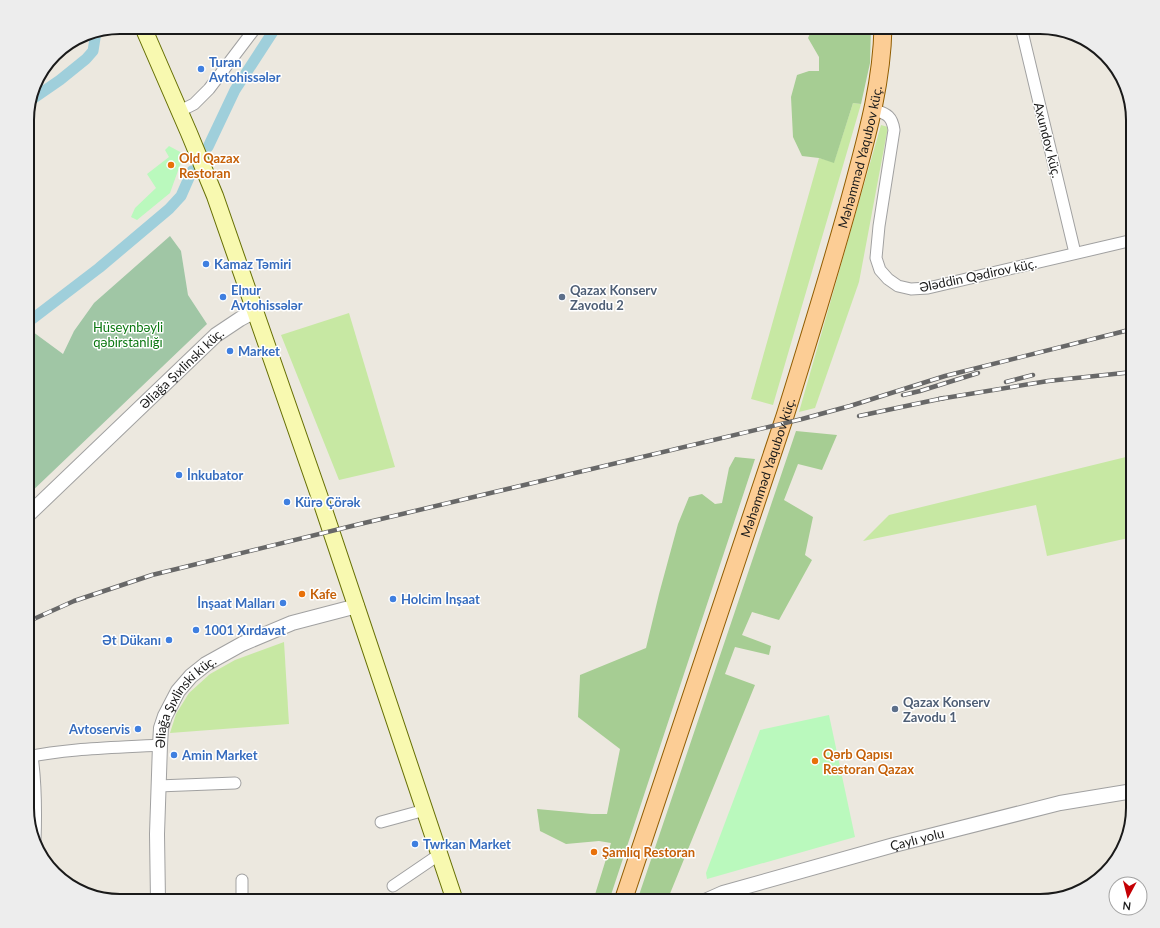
<svg xmlns="http://www.w3.org/2000/svg" width="1160" height="928" viewBox="0 0 1160 928" font-family="Lato,sans-serif">
	<style>
		.grass { fill: #c7e8a3 }
		.forest { fill: #a6cd93 }
		.cemetery { fill: #a0c6a5 }
		.park { fill: #baf9bd }
		.lines { fill: none; stroke-linecap: round; stroke-linejoin: round }
		.canal { stroke: #9fcfdb; stroke-width: 11 }
		.minor-casing { stroke: #a1a1a1; stroke-width: 13 }
		.tertiary-casing { stroke: #a1a1a1; stroke-width: 16 }
		.secondary-casing { stroke: #666f04; stroke-width: 18 }
		.primary-casing { stroke: #915d00; stroke-width: 19 }
		.minor { stroke: #fff; stroke-width: 11 }
		.tertiary { stroke: #fff; stroke-width: 14 }
		.secondary { stroke: #f8f9b0; stroke-width: 16 }
		.primary { stroke: #fccd95; stroke-width: 17 }
		.rail-casing { stroke: #686868; stroke-width: 4.5 }
		.rail { stroke: #fff; stroke-width: 3; stroke-dasharray: 9; stroke-linecap: butt }
		.shop-dot { fill: #3f7fe0; stroke: #fff; stroke-width: 1.5 }
		.food-dot { fill: #e8710a; stroke: #fff; stroke-width: 1.5 }
		.service-dot { fill: #5c6f8a; stroke: #fff; stroke-width: 1.5 }
		.labels { text-anchor: middle; dominant-baseline: central; stroke-width: 3; stroke-linejoin: round; paint-order: stroke }
		.shop-label { font-size: 13px; font-weight: bold; fill: #366cbe; stroke: #fff; text-anchor: start }
		.street-label { font-size: 13px; fill: #1a1a1a; stroke: #fff }
		.food-label { font-size: 13px; font-weight: bold; fill: #c56008; stroke: #fff; text-anchor: start }
		.service-label { font-size: 13px; font-weight: bold; fill: #4e5e75; stroke: #fff; text-anchor: start }
		.park-label { font-size: 13px; fill: #0a7710; stroke: #fff }
		.rim { fill: none; stroke: #1a1a1a; stroke-width: 2 }
	</style>
	<rect width="100%" height="100%" fill="#ece8df"/>
	<g class="grass">
		<polygon points="853,103 861,104 773,405 751,399 819,158 834,162"/>
		<polygon points="881,125 888,127 859,282 815,408 799,412"/>
		<polygon points="349,313 395,467 339,480 281,335"/>
		<polygon points="1130,456 1133,469 1133,537 1047,556 1036,505 863,541 889,515"/>
		<polygon points="284,642 289,724 170,733 176,714 189,693 210,674 235,660"/>
	</g>
	<g class="forest">
		<polygon points="813,27 871,27 870,63 861,104 853,103 834,163 819,158 802,156 793,137 791,97 797,75 809,71 819,71 819,57 808,38"/>
		<polygon points="796,431 837,435 822,470 798,464 784,500 813,517 805,555 812,560 779,620 752,612 742,635 771,646 769,655 735,647 725,674 755,685 667,901 637,901"/>
		<polygon points="735,457 755,459 609,901 593,901 611,843 599,841 566,844 540,831 537,809 592,814 607,814 620,749 578,717 580,675 646,648 659,594 678,524 689,497 702,494 715,504 722,503 729,468"/>
	</g>
	<polygon class="cemetery" points="170,236 181,251 188,295 207,324 27,496 27,331 29,329 63,354 74,331 94,303"/>
	<g class="park">
		<polygon points="169,146 184,154 170,193 137,220 131,217 135,208 156,188 147,174 169,157 165,150"/>
		<polygon points="829,715 855,837 707,879 706,873 760,730"/>
	</g>
	<g class="lines">
		<g class="canal">
			<polyline points="31,100 60,80 86,59 93,51 96,32"/>
			<polyline points="208,147 235,90 276,27"/>
			<polyline points="27,323 99,268 169,209 181,196 192,171"/>
		</g>
		<g class="minor-casing">
			<g id="minor">
				<polyline points="1021,27 1075,253"/>
				<path d="M873,109C886,114 892,115 894,130L879,226L876,258L880,270L888,279L898,286L911,289L928,288L1133,240"/>
				<polyline points="180,111 194,104 209,89 256,27"/>
				<path d="M32,756C36,784 36,814 35,842"/>
				<path d="M27,757C71,748 115,748 160,745"/>
				<polyline points="158,786 235,783"/>
				<polyline points="381,822 425,810"/>
				<polyline points="242,880 242,901"/>
				<polyline points="393,886 440,854"/>
			</g>
		</g>
		<g class="tertiary-casing">
			<g id="tertiary">
				<path id="s1" d="M27,516L216,335L240,319L255,311"/>
				<path id="s2" d="M158,901L157,834L160,745L161,728L165,716L178,691L191,676L206,664L242,644L292,623L357,606"/>
				<path id="s3" d="M705,901L723,893L894,845L1060,803L1133,791"/>
			</g>
		</g>
		<g class="secondary-casing">
			<polyline id="secondary" points="143,27 189,133 215,196 320,498 455,901"/>
		</g>
		<g class="primary-casing">
			<g id="primary">
				<path id="s4" d="M623,901L785,416C809,339 833,262 854,184C868,132 882,81 883,27"/>
			</g>
		</g>
		<use href="#minor" class="minor"/>
		<use href="#tertiary" class="tertiary"/>
		<use href="#secondary" class="secondary"/>
		<use href="#primary" class="primary"/>
		<g class="rail-casing">
			<g id="rail">
				<polyline points="1006,382 1033,375"/>
				<polyline points="903,395 920,391 978,373"/>
				<polyline points="939,399 1048,381 1133,372"/>
				<polyline points="859,416 944,398"/>
				<polyline points="27,622 74,601 152,575 360,524 802,419 850,406 945,376 1133,329"/>
			</g>
		</g>
		<use href="#rail" class="rail"/>
	</g>
	<g class="shop-dot">
		<circle cx="201" cy="69" r="4"/>
		<circle cx="206" cy="264" r="4"/>
		<circle cx="223" cy="297" r="4"/>
		<circle cx="230" cy="351" r="4"/>
		<circle cx="179" cy="475" r="4"/>
		<circle cx="287" cy="502" r="4"/>
		<circle cx="393" cy="599" r="4"/>
		<circle cx="283" cy="603" r="4"/>
		<circle cx="196" cy="630" r="4"/>
		<circle cx="169" cy="640" r="4"/>
		<circle cx="138" cy="729" r="4"/>
		<circle cx="174" cy="755" r="4"/>
		<circle cx="415" cy="844" r="4"/>
	</g>
	<g class="food-dot">
		<circle cx="171" cy="165" r="4"/>
		<circle cx="302" cy="594" r="4"/>
		<circle cx="815" cy="761" r="4"/>
		<circle cx="594" cy="852" r="4"/>
	</g>
	<g class="service-dot">
		<circle cx="562" cy="297" r="4"/>
		<circle cx="895" cy="709" r="4"/>
	</g>
	<g class="labels">
		<g class="shop-label">
			<text x="209" y="62">Turan<tspan x="209" dy="15">Avtohissələr</tspan></text>
			<text x="214" y="264">Kamaz Təmiri</text>
			<text x="231" y="290">Elnur<tspan x="231" dy="15">Avtohissələr</tspan></text>
			<text x="238" y="351">Market</text>
			<text x="187" y="475">İnkubator</text>
			<text x="295" y="502">Kürə Çörək</text>
			<text x="401" y="599">Holcim İnşaat</text>
			<text x="275" y="603" text-anchor="end">İnşaat Malları</text>
			<text x="204" y="630">1001 Xırdavat</text>
			<text x="161" y="640" text-anchor="end">Ət Dükanı</text>
			<text x="130" y="729" text-anchor="end">Avtoservis</text>
			<text x="182" y="755">Amin Market</text>
			<text x="423" y="844">Twrkan Market</text>
		</g>
		<g class="street-label">
			<text transform="translate(1048 140) rotate(76)">Axundov küç.</text>
			<text stroke="none"><textPath href="#s4" startOffset="781">Məhəmməd Yaqubov küç.</textPath></text>
			<text transform="translate(978 275) rotate(-12)">Ələddin Qədirov küç.</text>
			<text stroke="none"><textPath href="#s1" startOffset="214">Əliağa Şıxlinski küç.</textPath></text>
			<text stroke="none"><textPath href="#s4" startOffset="457">Məhəmməd Yaqubov küç.</textPath></text>
			<text stroke="none"><textPath href="#s2" startOffset="208">Əliağa Şıxlinski küç.</textPath></text>
			<text stroke="none"><textPath href="#s3" startOffset="221">Çaylı yolu</textPath></text>
		</g>
		<g class="food-label">
			<text x="179" y="158">Old Qazax<tspan x="179" dy="15">Restoran</tspan></text>
			<text x="310" y="594">Kafe</text>
			<text x="823" y="754">Qərb Qapısı<tspan x="823" dy="15">Restoran Qazax</tspan></text>
			<text x="602" y="852">Şamlıq Restoran</text>
		</g>
		<g class="service-label">
			<text x="570" y="290">Qazax Konserv<tspan x="570" dy="15">Zavodu 2</tspan></text>
			<text x="903" y="702">Qazax Konserv<tspan x="903" dy="15">Zavodu 1</tspan></text>
		</g>
		<g class="park-label">
			<text x="128" y="327">Hüseynbəyli<tspan x="128" dy="15">qəbirstanlığı</tspan></text>
		</g>
	</g>
	<path d="M0 0H1160V928H0ZM120 34H1040A86 86 0 0 1 1126 120V808A86 86 0 0 1 1040 894H120A86 86 0 0 1 34 808V120A86 86 0 0 1 120 34Z" fill="#ededed" fill-rule="evenodd"/>
	<path class="rim" d="M120 34H1040A86 86 0 0 1 1126 120V808A86 86 0 0 1 1040 894H120A86 86 0 0 1 34 808V120A86 86 0 0 1 120 34Z"/>
	<g transform="translate(1128 896) rotate(187)"><circle r="19" fill="#ffffff" stroke="#a3a3a3"/>
	<path d="M0-3L7 15L0 10L-7 15Z" fill="#c50005"/>
	<text y="-6" font-size="11" font-weight="bold" text-anchor="middle" fill="#1a1a1a">N</text>
	</g>
</svg>
